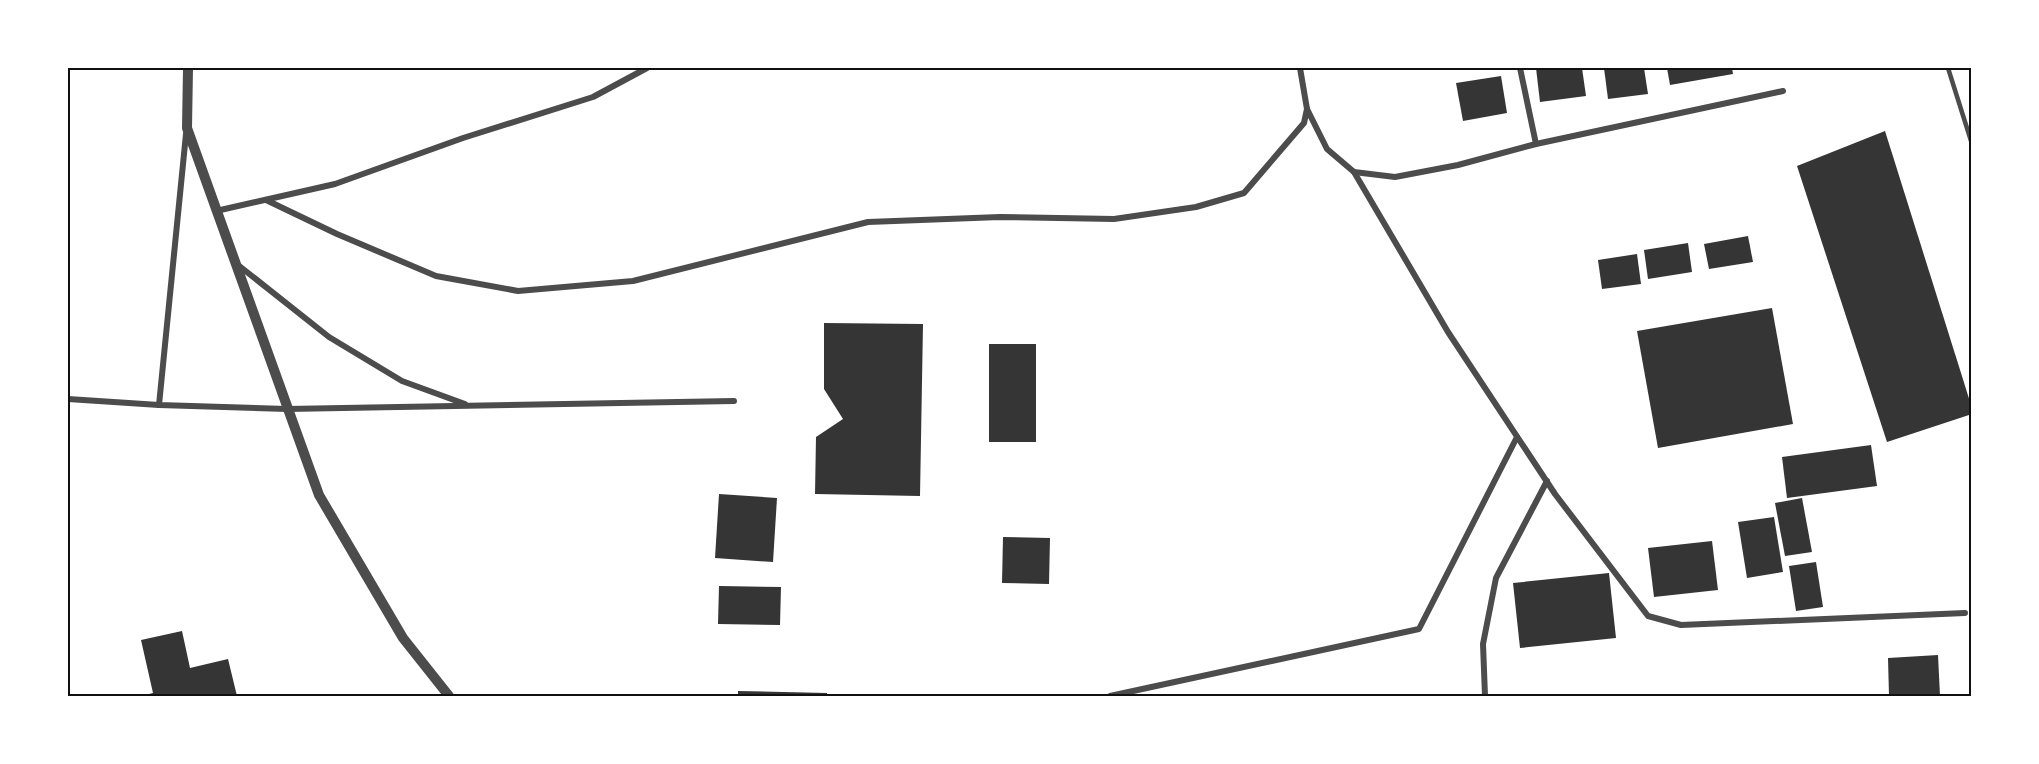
<svg xmlns="http://www.w3.org/2000/svg" width="2039" height="764" viewBox="0 0 2039 764" font-family="'Roboto Serif',serif">
	<style>
		.building { fill: #353535 }
		.lines { fill: none; stroke-linecap: round; stroke-linejoin: round }
		.service { stroke: #4c4c4c; stroke-width: 4.5 }
		.minor { stroke: #4c4c4c; stroke-width: 6 }
		.tertiary { stroke: #4c4c4c; stroke-width: 10 }
		.neatline { fill: none; stroke: #111; stroke-width: 2 }
	</style>
	<rect width="100%" height="100%" fill="#fff"/>
	<g class="building">
		<polygon points="1536,68 1582,68 1586,96 1540,102"/>
		<polygon points="1604,68 1644,68 1648,94 1608,99"/>
		<polygon points="1667,68 1732,68 1733,74 1670,85"/>
		<polygon points="1501,76 1507,113 1463,121 1456,83"/>
		<polygon points="1885,131 1972,408 1972,414 1887,442 1797,166"/>
		<polygon points="1748,236 1753,262 1709,269 1704,244"/>
		<polygon points="1688,243 1692,272 1648,279 1644,250"/>
		<polygon points="1637,254 1641,284 1602,289 1598,260"/>
		<polygon points="1772,308 1793,424 1658,448 1637,331"/>
		<polygon points="824,323 923,324 920,496 815,494 816,437 843,419 824,389"/>
		<rect x="989" y="344" width="47" height="98"/>
		<polygon points="1871,445 1877,486 1787,498 1782,457"/>
		<polygon points="719,494 777,498 773,562 715,558"/>
		<polygon points="1802,498 1812,552 1785,556 1775,503"/>
		<polygon points="1774,517 1783,572 1747,578 1738,522"/>
		<polygon points="1003,537 1050,538 1049,584 1002,583"/>
		<polygon points="1712,541 1718,590 1654,597 1648,548"/>
		<polygon points="1816,562 1823,607 1796,611 1789,566"/>
		<polygon points="1609,573 1616,638 1520,648 1513,583"/>
		<polygon points="719,586 781,587 780,625 718,624"/>
		<polygon points="182,631 190,668 228,659 237,696 141,696 153,693 141,640"/>
		<polygon points="1938,655 1940,696 1889,696 1888,658"/>
		<polygon points="738,691 827,693 827,696 738,696"/>
	</g>
	<g class="lines">
		<polyline class="service" points="1948,68 1972,144"/>
		<g class="minor">
			<polyline points="1300,68 1307,109 1327,149 1354,172 1395,177 1458,165 1536,144 1783,91"/>
			<polyline points="1520,68 1536,144"/>
			<polyline points="1354,172 1448,332 1555,494 1648,616 1681,625 1965,613"/>
			<polyline points="266,200 337,234 436,276 518,291 633,281 868,222 1000,217 1114,219 1196,207 1244,193 1304,123 1307,109"/>
			<polyline points="216,211 335,184 463,138 593,97 647,68"/>
			<polyline points="238,265 329,337 402,381 465,404"/>
			<polyline points="68,399 159,405 287,409 734,401"/>
			<polyline points="159,405 186,134"/>
			<polyline points="1110,696 1419,629 1517,437"/>
			<polyline points="1485,696 1483,644 1496,578 1547,481"/>
		</g>
		<polyline class="tertiary" points="188,68 187,128 319,495 403,638 449,696"/>
	</g>
	<rect width="2039" height="764" fill="none" stroke="#ffffff" stroke-width="138"/>
	<rect x="69" y="69" width="1901" height="626" class="neatline"/>
</svg>
